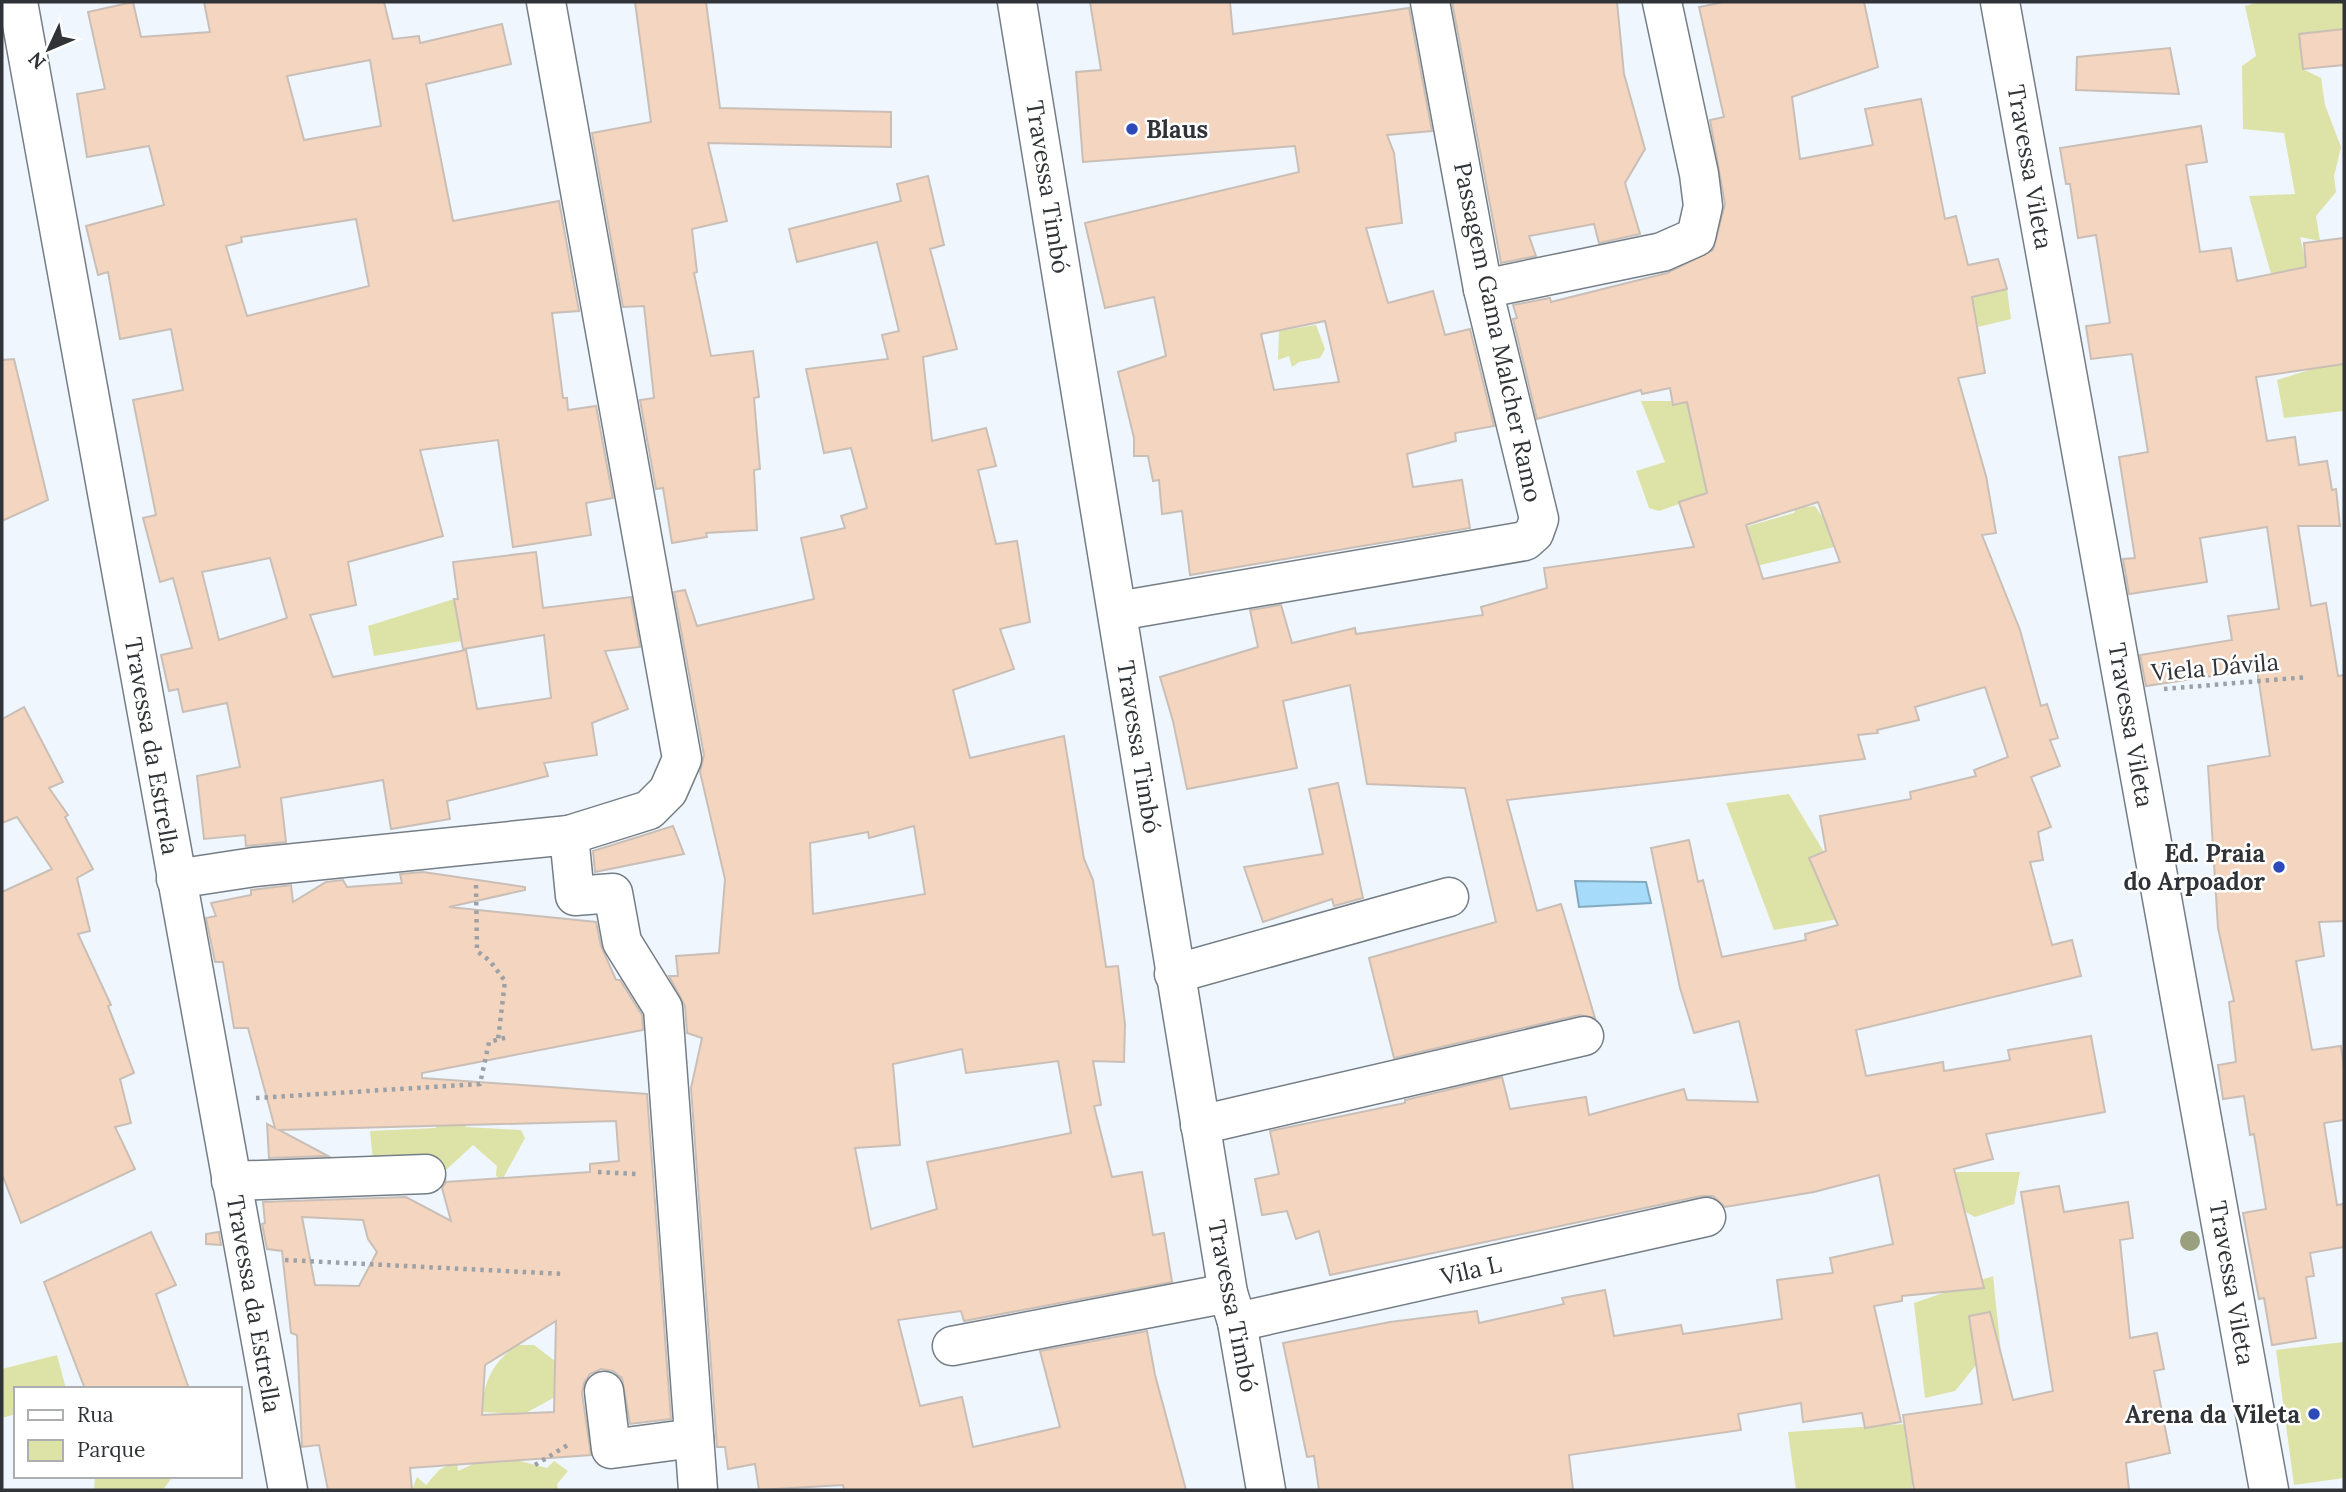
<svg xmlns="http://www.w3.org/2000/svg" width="2346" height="1492" viewBox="0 0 2346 1492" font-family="Lora,serif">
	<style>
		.green { fill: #dde2a6 }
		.water { fill: #a6dcf9; stroke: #83aabf; stroke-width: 2 }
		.building { fill: #f4d5bf; stroke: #cabfb7; stroke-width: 2; fill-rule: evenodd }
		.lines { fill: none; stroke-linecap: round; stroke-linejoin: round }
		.minor-casing { stroke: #757e86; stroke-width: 41 }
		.path { stroke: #9ba1a7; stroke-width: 4.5; stroke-dasharray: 3.5 5; stroke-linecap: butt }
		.minor { stroke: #fff; stroke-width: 38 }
		.tree { fill: #9a9f7d }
		.poi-dot { fill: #2d4abb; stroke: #fff; stroke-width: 2.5 }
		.labels { text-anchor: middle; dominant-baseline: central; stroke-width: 5; stroke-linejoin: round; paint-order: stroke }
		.poi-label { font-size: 24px; font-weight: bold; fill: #303438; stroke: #fff; text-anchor: end }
		.street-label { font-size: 24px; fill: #303438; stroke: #fff }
	</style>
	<rect width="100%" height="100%" fill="#eff6fe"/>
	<g class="green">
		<polygon points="2259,2 2344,2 2344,29 2299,34 2303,69 2321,78 2325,105 2341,147 2334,176 2336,192 2316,216 2320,241 2300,237 2307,267 2271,274 2249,196 2295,194 2284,133 2243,129 2242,66 2256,56 2245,6"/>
		<polygon points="2007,289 2011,319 1789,373 1725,488 1659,511 1649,508 1636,471 1665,462 1641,401 1691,401 1966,298"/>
		<polygon points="1316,325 1325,349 1320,358 1299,362 1292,367 1289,356 1278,360 1279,331"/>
		<polygon points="2344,359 2344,411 2284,418 2277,380"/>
		<polygon points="1815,506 1842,545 1703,579 1692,542 1794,513 1796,508"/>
		<polygon points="454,599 461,641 374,656 368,626"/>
		<polygon points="1789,794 1862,915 1774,930 1726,803"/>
		<polygon points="465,1095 466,1127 521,1130 525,1138 501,1182 496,1175 497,1166 473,1145 445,1171 447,1182 440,1183 435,1169 440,1160 429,1156 373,1161 370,1131 436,1128 440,1096"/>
		<polygon points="1943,1172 2020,1172 2014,1204 1975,1217 1964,1211"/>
		<polygon points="1993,1276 2002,1362 1976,1365 1955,1391 1925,1398 1914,1303"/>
		<polygon points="2344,1342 2344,1478 2294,1485 2276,1350"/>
		<path d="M517,1345H534L555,1361V1397L524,1414L481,1412C484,1381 492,1363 517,1345Z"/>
		<polygon points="57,1355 66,1389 16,1389 16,1414 2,1418 2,1369"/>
		<polygon points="1904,1424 1906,1443 1924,1449 1911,1490 1796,1490 1788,1432"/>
		<polygon points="480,1451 547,1468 554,1461 568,1471 557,1484 558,1490 412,1490 417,1477 426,1485 439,1470 457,1461 458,1471 471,1465"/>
		<polygon points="95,1476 173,1476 163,1490 94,1490"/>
	</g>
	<polygon class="water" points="1575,881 1646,882 1651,903 1579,907"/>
	<g class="building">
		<path d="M133,2L141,37L210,32L204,2H384L393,39L419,36L420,43L502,24L511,64L426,84L453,221L559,201L579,311L552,313L563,398H567L568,410L596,406L613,498L586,503L591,535L513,547L498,440L420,450L443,536L348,562L356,605L310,615L333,677L466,650L477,709L551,698L544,635L463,649L454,599H458L453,562L536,552L543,608L631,597L640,647L605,651L628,709L592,723L597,755L544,763L548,776L447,801L450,819L391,829L383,780L281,798L286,842L246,846L245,835L204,839L197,776L240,767L227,703L183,712L178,689L169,691L161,655L192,648L173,578L160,582L143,518L156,515L133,400L183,390L171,329L120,339L108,272L98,275L86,226L164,205L149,146L87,157L77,94L105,89L88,12ZM370,60L381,126L304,140L287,76ZM356,219L369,286L247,316L226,246L242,242L241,237ZM270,558L287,618L219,640L202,572Z"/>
		<polygon points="635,2 706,2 720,108 891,112 891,147 708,143 727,221 692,229 697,272 694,273 711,356 753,351 759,397 754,398 760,469 754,470 757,530 706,533 707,537 672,543 663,488 656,489 640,400 654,398 644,306 623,307 592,133 651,122"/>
		<path d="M1090,2H1230L1233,34L1409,8L1432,131L1387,135L1394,153L1402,223L1366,228L1388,303L1433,291L1445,335L1470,329L1494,426L1455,433L1456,441L1407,454L1413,487L1462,480L1470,528L1190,575L1182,511L1162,514L1159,480L1153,481L1148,456H1134V438L1118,372L1166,356L1154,297L1105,308L1085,223L1299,172L1295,146L1083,162L1076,72L1101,70ZM1325,321L1339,382L1274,390L1261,334Z"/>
		<polygon points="1452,2 1617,2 1624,74 1645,149 1625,183 1640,234 1599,243 1594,224 1529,236 1536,256 1501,263"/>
		<path d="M1724,2H1864L1878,67L1792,97L1800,159L1873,145L1865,109L1921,99L1945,219L1956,216L1968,265L1998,259L2007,289L1972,297L1985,373L1958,378L1986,476L1996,533L1982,535L2020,630L2041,706L2047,704L2058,738L2050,740L2060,766L2031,777L2051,827L2038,832L2043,860L2030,862L2052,945L2072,940L2081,976L1856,1030L1866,1076L1943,1062L1944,1071L2010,1060L2008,1050L2091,1036L2105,1112L1986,1134L1993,1159L1954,1169L1984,1288L1902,1296V1301L1874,1306L1901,1422L1865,1428L1862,1413L1803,1422L1801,1403L1738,1414L1741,1430L1569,1455L1573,1490H1319L1314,1456L1307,1457L1283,1343L1390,1322L1477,1311L1479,1323L1564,1304L1562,1298L1605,1290L1614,1336L1681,1325L1683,1334L1782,1319L1777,1280L1833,1273L1830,1258L1893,1244L1879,1175L1814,1192L1725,1207L1713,1196H1701L1330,1275L1319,1231L1296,1239L1287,1211L1262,1215L1255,1179L1279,1174L1270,1131L1405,1103V1100L1502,1077L1510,1109L1586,1097L1589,1115L1684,1089L1687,1100L1758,1102L1739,1021L1694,1033L1680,988L1651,848L1689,840L1698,882L1703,880L1722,957L1806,940L1805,934L1838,925L1809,858L1826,851L1820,816L1911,799L1910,792L1976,776L1974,770L2008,757L1985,687L1915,707L1919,720L1877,730L1878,733L1858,735L1865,759L1507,800L1537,911L1561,904L1595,1018L1579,1015L1394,1058L1369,958L1496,922L1465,788L1367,784L1350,685L1283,701L1297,768L1187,789L1173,721L1160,677L1258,647L1250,610L1281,605L1292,643L1355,628L1356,634L1483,615L1481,607L1547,588L1544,568L1694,547L1679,502L1707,493L1687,402L1673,405L1670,388L1642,394L1641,390L1537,419L1513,319L1517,318L1513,305L1550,298L1551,302L1667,273L1713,250L1725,204L1710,120L1724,117L1699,7ZM1818,502L1840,562L1763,579L1746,525Z"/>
		<polygon points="2344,29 2344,65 2303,69 2299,34"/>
		<polygon points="2170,48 2179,94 2076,90 2077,57"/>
		<polygon points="2201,126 2207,162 2186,165 2200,252 2231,248 2237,281 2306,267 2304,243 2344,238 2344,364 2256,377 2267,441 2295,437 2299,465 2327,461 2332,490 2336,489 2340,526 2298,526 2311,606 2326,603 2338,676 2344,675 2344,921 2319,922 2324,956 2296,961 2312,1050 2341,1046 2344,1068 2344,1120 2324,1123 2337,1205 2344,1204 2344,1247 2310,1253 2314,1276 2306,1277 2316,1338 2272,1345 2264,1298 2259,1299 2243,1213 2266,1209 2254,1134 2250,1135 2244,1096 2223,1099 2218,1065 2236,1062 2229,1002 2234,1001 2218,928 2208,766 2270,756 2257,669 2146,686 2140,655 2232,640 2228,616 2279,609 2267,527 2200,538 2207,582 2129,594 2123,559 2135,558 2119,457 2148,452 2132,354 2091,359 2086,326 2110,323 2096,235 2078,238 2070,184 2066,184 2060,148"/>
		<path d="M928,176L944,245L930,249L957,349L923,357L932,441L986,428L996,466L978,470L996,544L1017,541L1030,622L1000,629L1014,669L953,690L970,758L1064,736L1084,859L1093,880L1106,967L1118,966L1125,1024L1124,1062L1093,1061L1101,1105L1094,1106L1112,1177L1142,1172L1153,1235L1164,1233L1172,1282L964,1321L961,1311L898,1320L920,1406L962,1397L973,1447L1060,1427L1040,1351L1147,1331L1155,1375L1186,1490H844L843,1485L759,1490L755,1464L728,1469L725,1447H717L691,1088L702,1038L687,1033L685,1006L669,976H678L676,956L719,953L725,879L700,772L704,755L674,592L685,590L697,626L814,599L801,538L845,528L841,516L867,508L851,448L824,453L806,369L888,359L882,335L899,331L877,242L797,262L789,229L901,201L897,184ZM914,826L925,894L813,914L810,843L868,832L869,838ZM962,1049L966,1073L1058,1061L1071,1133L927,1162L937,1209L871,1229L855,1148L900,1145L893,1064Z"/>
		<polygon points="14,359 48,500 2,521 2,360"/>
		<polygon points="24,707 63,782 49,788 68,815 65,817 93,869 77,878 90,931 78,934 111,1005 108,1006 134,1073 120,1079 131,1123 115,1127 135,1169 21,1223 2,1174 2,892 52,869 17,817 2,823 2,719"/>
		<polygon points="1338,783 1363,898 1334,906 1332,899 1263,922 1244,867 1323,854 1309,789"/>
		<polygon points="673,826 684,854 595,872 593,851"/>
		<path d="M423,872L525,887V890L449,907L596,922L601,946L616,980H620L642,1015L643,1030L422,1073V1078L647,1094L671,1419L630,1424L622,1378L613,1371L601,1369L590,1374L584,1383L582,1393L591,1455L410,1468L412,1490H328L319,1445L302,1447L297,1335L291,1333L282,1251L267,1249L262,1224L265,1223L263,1202L406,1197L451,1221L442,1188L446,1182L590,1172V1164L619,1161L616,1121L279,1130L328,1156L269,1158L267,1124L275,1128L248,1028H234L223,962H215L206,918L216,916L211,903L251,895V890L291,885L293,902L326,882L343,880L347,887L402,883L400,874ZM302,1217L363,1220L368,1239L377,1252L359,1286L315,1285ZM556,1321L554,1412L482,1415L485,1365Z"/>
		<polygon points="2059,1186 2064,1212 2128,1202 2133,1238 2120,1240 2130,1338 2157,1333 2164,1369 2154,1371 2170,1453 2126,1463 2129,1490 1914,1490 1903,1415 1982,1404 1969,1316 1990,1312 2013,1400 2053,1391 2021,1192"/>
		<polygon points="151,1232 176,1285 156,1294 189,1389 85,1389 44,1282"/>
		<polygon points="219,1232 221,1245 206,1244 206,1234"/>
	</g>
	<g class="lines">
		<g class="minor-casing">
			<g id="minor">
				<polyline points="18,2 288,1490"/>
				<polyline points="1017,2 1228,1293 1237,1322 1266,1490"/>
				<polyline points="2000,2 2269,1490"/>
				<polyline points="1483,289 1662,252 1696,237 1703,206 1699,174 1662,2"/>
				<polyline points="1118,611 1525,541 1534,533 1539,519 1483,289 1430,2"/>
				<polyline points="569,835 575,896 613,893 622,942 663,1008 698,1490"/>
				<polyline points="176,879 254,867 569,835 649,810 668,791 682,759 546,2"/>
				<polyline points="1174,974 1449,897"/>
				<polyline points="1200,1125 1584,1036"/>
				<polyline points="231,1181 426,1174"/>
				<polyline points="1237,1322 1706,1217"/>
				<polyline points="952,1346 1228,1293"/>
				<polyline points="604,1391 611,1449 694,1438"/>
			</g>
		</g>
		<g class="path">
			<polyline points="2164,689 2308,677"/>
			<polyline points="476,885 477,951 490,961 505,981 498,1040"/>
			<polyline points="256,1098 480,1084 489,1042 508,1037"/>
			<polyline points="598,1172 636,1174"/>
			<polyline points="285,1260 565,1274"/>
			<polyline points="535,1465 571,1443"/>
		</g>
		<use href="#minor" class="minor"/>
	</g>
	<circle class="tree" cx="2190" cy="1241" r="10"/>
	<g class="poi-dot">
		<circle cx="1132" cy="129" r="7"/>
		<circle cx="2279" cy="867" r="7"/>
		<circle cx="2314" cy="1414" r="7"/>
	</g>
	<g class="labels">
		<g class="poi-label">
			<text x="1146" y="129" text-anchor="start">Blaus</text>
			<text x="2265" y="853">Ed. Praia<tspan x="2265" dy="28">do Arpoador</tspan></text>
			<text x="2300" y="1414">Arena da Vileta</text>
		</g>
		<g class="street-label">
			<text transform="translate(2030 167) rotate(80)">Travessa Vileta</text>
			<text transform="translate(1048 187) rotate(81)">Travessa Timbó</text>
			<text transform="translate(1498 332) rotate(78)">Passagem Gama Malcher Ramo</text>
			<text transform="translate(2215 667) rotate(-5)">Viela Dávila</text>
			<text transform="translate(2131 725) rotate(80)">Travessa Vileta</text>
			<text transform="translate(152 746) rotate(80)">Travessa da Estrella</text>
			<text transform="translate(1139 747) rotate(81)">Travessa Timbó</text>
			<text transform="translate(1471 1270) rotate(-13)">Vila L</text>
			<text transform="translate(2232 1283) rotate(80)">Travessa Vileta</text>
			<text transform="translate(254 1304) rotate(80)">Travessa da Estrella</text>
			<text transform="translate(1233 1306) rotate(79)">Travessa Timbó</text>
		</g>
	</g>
	<rect width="2346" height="1492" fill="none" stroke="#303438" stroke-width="7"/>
	<rect x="14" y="1387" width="228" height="91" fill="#ffffff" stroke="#acaeaf" stroke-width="2"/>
	<rect x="28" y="1410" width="35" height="10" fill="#ffffff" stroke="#acaeaf" stroke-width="2"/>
	<text x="77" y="1422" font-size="21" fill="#303438">Rua</text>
	<rect x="28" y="1440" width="35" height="21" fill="#dde2a6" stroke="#acaeaf" stroke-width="2"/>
	<text x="77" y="1457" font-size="21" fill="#303438">Parque</text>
	<g transform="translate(49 49) rotate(226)" stroke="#ffffff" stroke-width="5" paint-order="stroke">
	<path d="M0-5L12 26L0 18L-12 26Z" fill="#303438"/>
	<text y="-10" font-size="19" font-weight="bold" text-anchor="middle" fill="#303438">N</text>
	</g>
</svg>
